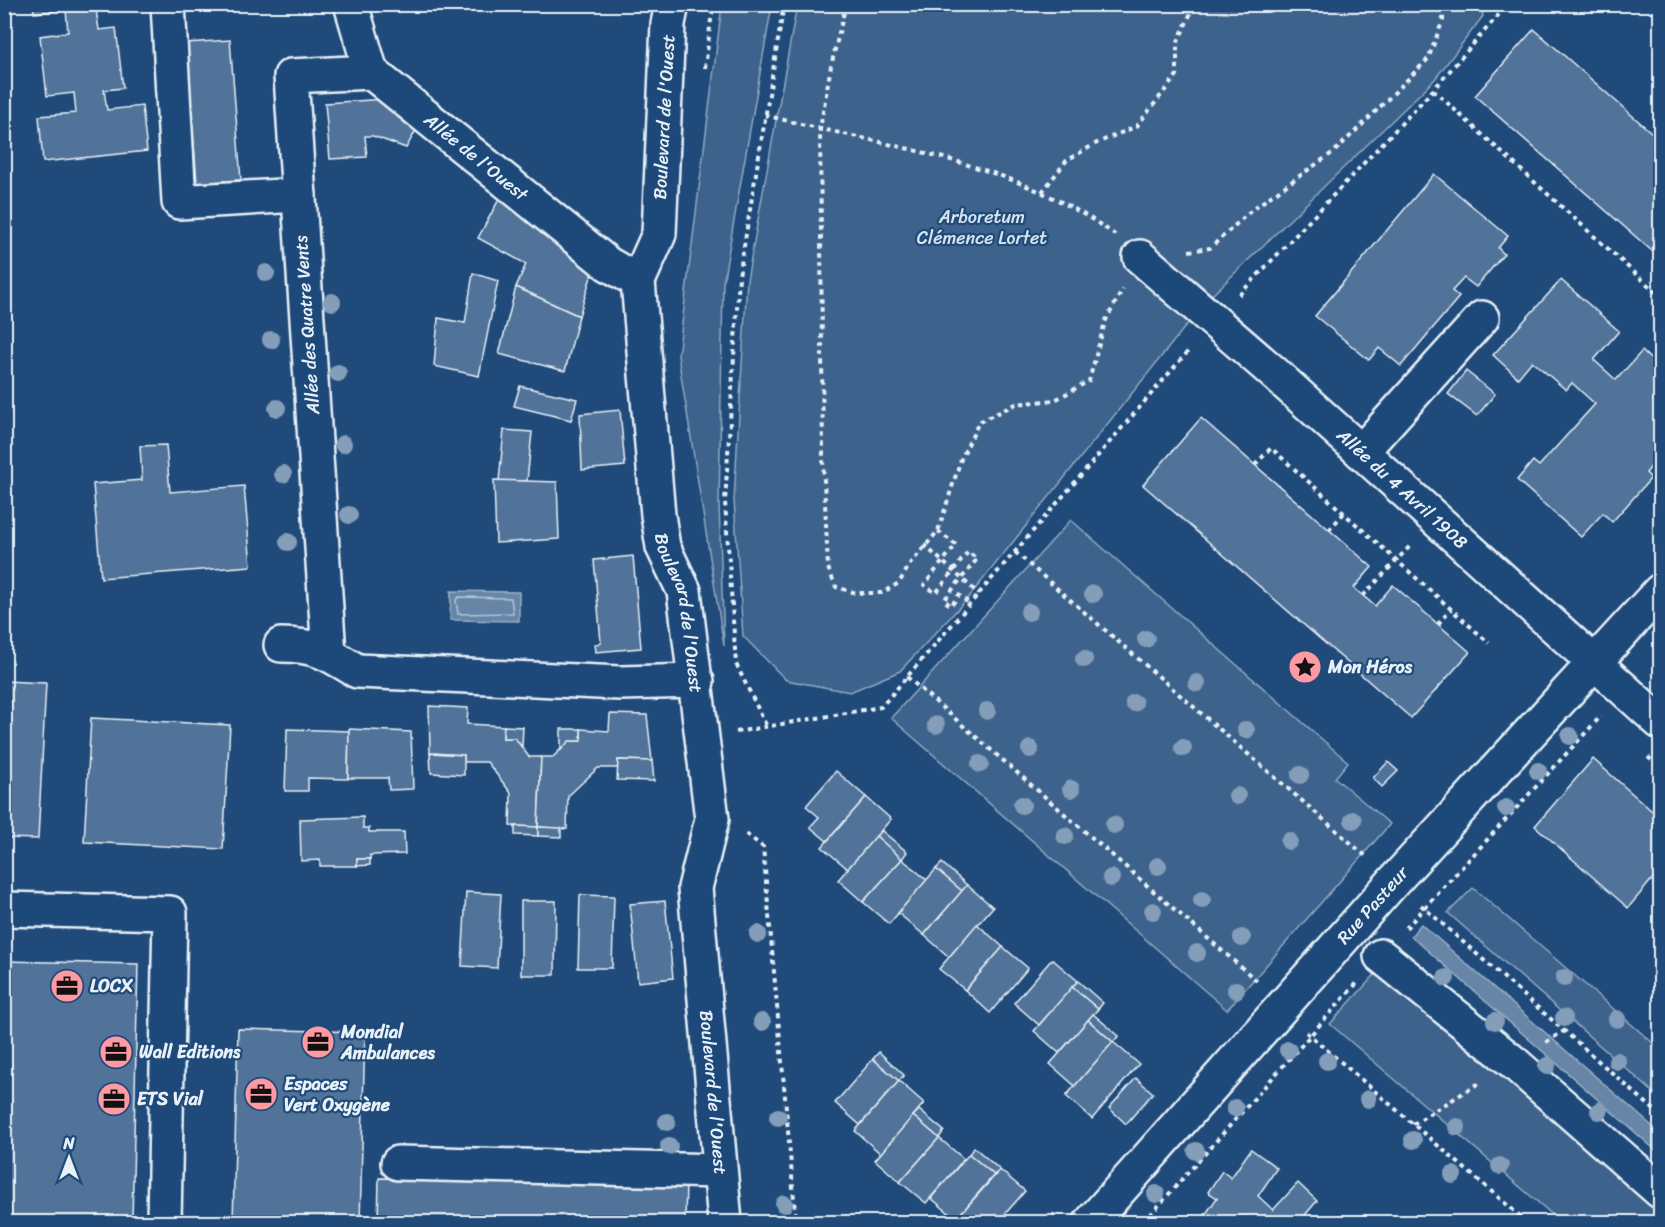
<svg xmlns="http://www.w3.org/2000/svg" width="1665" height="1227" viewBox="0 0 1665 1227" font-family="Sriracha,sans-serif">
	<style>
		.green { fill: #3c628c; stroke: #92aac2; stroke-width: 1.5 }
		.water { fill: #6685a7; stroke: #9ab0c7; stroke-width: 1.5 }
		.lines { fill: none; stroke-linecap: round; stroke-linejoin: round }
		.shore { stroke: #b4c6d8; stroke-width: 1.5 }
		.building { fill: #517399; stroke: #e8f1f8; stroke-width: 1.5 }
		.minor-casing { stroke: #e8f1f8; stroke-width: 38 }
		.path { stroke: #e8f1f8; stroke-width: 4; stroke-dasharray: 4.5 4.5; stroke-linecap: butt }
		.minor { stroke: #1f4a7a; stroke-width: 33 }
		.tree { fill: #849eb9 }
		.labels { text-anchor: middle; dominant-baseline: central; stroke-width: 4.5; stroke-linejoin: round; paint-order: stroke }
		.street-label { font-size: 18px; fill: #e8f1f8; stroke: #1f4a7a }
		.park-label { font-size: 18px; fill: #d7e3ed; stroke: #1f4a7a }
		.poi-label { font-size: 18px; font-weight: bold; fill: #e8f1f8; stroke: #1f4a7a; text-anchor: start }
	</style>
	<rect width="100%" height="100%" fill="#1f4a7a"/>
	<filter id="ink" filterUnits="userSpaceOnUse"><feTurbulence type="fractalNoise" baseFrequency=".0167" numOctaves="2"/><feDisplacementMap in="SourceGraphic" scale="12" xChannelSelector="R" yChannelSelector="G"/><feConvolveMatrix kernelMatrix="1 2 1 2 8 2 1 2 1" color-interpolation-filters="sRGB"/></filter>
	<g filter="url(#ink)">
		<g class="green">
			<polygon points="722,5 772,5 723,283 719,506 724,646 678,356"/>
			<polygon points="797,5 1481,5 1483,16 1435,79 1205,302 969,597 900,671 850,692 786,680 743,636 734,500 747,280"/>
			<polygon points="1071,520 1348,762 1335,778 1390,824 1227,1010 891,718"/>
			<polygon points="1473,888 1660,1049 1660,1098 1448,913"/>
			<polygon points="1381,968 1660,1215 1660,1222 1561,1222 1330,1024"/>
		</g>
		<g class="water">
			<polygon points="451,591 519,592 519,621 450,620"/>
			<polygon points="1421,924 1660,1133 1660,1154 1411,936"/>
		</g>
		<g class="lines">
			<polygon class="shore" points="459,597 511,598 513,613 458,614 456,600"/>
		</g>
		<g class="building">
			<polygon points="33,4 123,4 96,9 99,30 116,28 123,88 104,90 107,110 142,106 147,151 43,162 39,116 76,113 74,93 47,96 40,36 68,32 66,10 34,13"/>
			<polygon points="1534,29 1660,140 1660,242 1652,251 1475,96"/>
			<polygon points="230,40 241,180 197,183 186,43"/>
			<polygon points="386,99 419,125 406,148 373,136 365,136 367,157 330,159 325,103"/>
			<polygon points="1434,174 1508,236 1498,248 1504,254 1476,287 1464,278 1452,291 1459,297 1401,366 1379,348 1369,360 1315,316"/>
			<polygon points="503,192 594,267 579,316 516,287 526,264 478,238"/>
			<polygon points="473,273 498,281 479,376 434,366 438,318 465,323"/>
			<polygon points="1561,280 1619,331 1594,360 1616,380 1642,351 1660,368 1660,456 1646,473 1651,478 1612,522 1603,513 1581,537 1517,480 1533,461 1539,466 1595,404 1572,383 1566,390 1532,361 1518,378 1493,355"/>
			<polygon points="516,287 579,316 565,371 499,354"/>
			<polygon points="1466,371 1495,394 1477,416 1448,394"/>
			<polygon points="520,386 577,399 571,420 514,406"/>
			<polygon points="620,410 625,466 582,470 580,414"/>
			<polygon points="1201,418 1372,567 1354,588 1375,606 1393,585 1470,652 1411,718 1143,485"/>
			<polygon points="504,430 532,432 527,481 499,481"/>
			<polygon points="166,445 170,492 244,486 251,566 101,578 93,484 142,480 140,446"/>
			<polygon points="494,480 557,482 559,539 496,543"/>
			<polygon points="633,556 641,648 596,652 595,644 601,643 594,560"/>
			<polygon points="4,681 46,683 38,839 4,838"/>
			<polygon points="429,706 468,708 467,724 504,726 503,738 515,738 529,757 541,757 538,827 510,826 511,793 487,762 464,762 464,755 430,753"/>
			<polygon points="610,714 647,715 652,761 618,760 618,768 598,768 568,796 567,829 538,827 541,757 553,757 569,741 581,741 581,729 609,731"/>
			<polygon points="91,718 230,725 223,849 84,842"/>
			<polygon points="504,726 523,727 522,747 515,738 503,738"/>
			<polygon points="287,729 349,731 348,779 308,778 308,791 285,791"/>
			<polygon points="349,729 411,732 413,789 389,790 388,778 348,778"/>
			<polygon points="561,729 581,729 581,741 569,741 561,750"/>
			<polygon points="430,753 464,755 464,775 431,773"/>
			<polygon points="1593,759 1660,818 1660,870 1628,908 1535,826"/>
			<polygon points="618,760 652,761 654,781 617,780"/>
			<polygon points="1388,762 1398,771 1382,787 1373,778"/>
			<polygon points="836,771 866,797 827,841 810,827 819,817 806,806"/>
			<polygon points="866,797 891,819 848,869 822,847"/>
			<polygon points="363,817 363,828 369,828 369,832 404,832 405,854 370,855 370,859 357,859 357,866 320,866 320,860 301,861 300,819"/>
			<polygon points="515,826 538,827 538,836 515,835"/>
			<polygon points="538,827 561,828 561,837 538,836"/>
			<polygon points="882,831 907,852 902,859 876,836"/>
			<polygon points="876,836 902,859 863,902 838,880"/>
			<polygon points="357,859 370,859 370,865 357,866"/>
			<polygon points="902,859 927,880 889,924 863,902"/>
			<polygon points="942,863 967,885 962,891 936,869"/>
			<polygon points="936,869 962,891 924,935 898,913"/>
			<polygon points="967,885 993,907 949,957 924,935"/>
			<polygon points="466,892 501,894 497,968 462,966"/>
			<polygon points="580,895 614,896 612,968 578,968"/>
			<polygon points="521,901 556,901 555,975 521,975"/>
			<polygon points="665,901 673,978 638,982 630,904"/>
			<polygon points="977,924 1003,947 965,990 939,969"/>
			<polygon points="1003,947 1028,968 990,1013 965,990"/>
			<polygon points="1052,959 1078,981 1039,1025 1014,1003"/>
			<polygon points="4,961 138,964 132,1222 4,1222"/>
			<polygon points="1078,981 1103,1003 1098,1009 1072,987"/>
			<polygon points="1072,987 1098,1009 1059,1053 1034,1031"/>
			<polygon points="1093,1014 1119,1036 1113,1042 1088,1020"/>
			<polygon points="1088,1020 1113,1042 1075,1086 1050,1064"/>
			<polygon points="238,1029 365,1032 360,1222 233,1222"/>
			<polygon points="1113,1042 1139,1064 1092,1119 1066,1096"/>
			<polygon points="879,1052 904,1075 899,1081 873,1059"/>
			<polygon points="873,1059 899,1081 860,1125 835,1103"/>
			<polygon points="1136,1078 1153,1093 1126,1124 1109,1108"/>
			<polygon points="899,1081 924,1103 881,1154 855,1131"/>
			<polygon points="919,1110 944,1131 939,1138 913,1116"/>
			<polygon points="913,1116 939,1138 900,1182 875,1160"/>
			<polygon points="939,1138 964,1159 926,1203 900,1182"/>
			<polygon points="974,1147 1000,1170 994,1175 969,1154"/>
			<polygon points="1251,1149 1277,1168 1258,1196 1273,1210 1298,1183 1317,1201 1299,1222 1252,1222 1243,1216 1239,1222 1200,1222 1217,1198 1208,1192 1222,1171 1231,1178"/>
			<polygon points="969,1154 994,1175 956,1219 931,1198"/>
			<polygon points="1000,1170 1025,1191 998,1222 953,1222"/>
			<polygon points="379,1178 686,1182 685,1222 378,1222"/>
		</g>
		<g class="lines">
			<g class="minor-casing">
				<g id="minor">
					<polyline points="168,4 179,202 299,195"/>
					<path id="s1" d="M351,4L371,72L608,264L638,281"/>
					<path id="s2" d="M672,4L668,24L659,234L638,281L658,515L663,547L684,591L712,819L695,888L725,1222"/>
					<path id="s3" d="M1140,257L1273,372L1660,722"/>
					<polyline points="1361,452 1482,318"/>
					<path d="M281,645C316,645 328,653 357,671L620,683L697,681"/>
					<polyline points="329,654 291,76 371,72"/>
					<polyline points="4,909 170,913 164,1222"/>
					<polyline points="1381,956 1513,1062 1660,1191"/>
					<polyline points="398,1163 720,1171"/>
					<path id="s4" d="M1091,1222L1394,881L1660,591"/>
				</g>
			</g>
			<g class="path">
				<polyline points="846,4 831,66 820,129 823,459 828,568 836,587 856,593 882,593 899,583 910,564 938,531 961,459 979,422 1016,404 1055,400 1089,381 1105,322 1123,289"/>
				<polyline points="705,68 713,4"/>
				<polyline points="1433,90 1660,296"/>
				<path d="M765,115C885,147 1011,159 1115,235"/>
				<polyline points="1042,192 1067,160 1097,143 1137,126 1177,75 1177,44 1193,8 1198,4"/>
				<polyline points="1189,251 1210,248 1254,208 1335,151 1370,117 1428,59 1443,20 1443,4"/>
				<polyline points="1239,295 1433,90 1508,4"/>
				<polyline points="1255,465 1271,448 1489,643"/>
				<polyline points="1329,530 1344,513"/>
				<polyline points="938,531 956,545 924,585 936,593 968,552 977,559 944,600 951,606 959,595 970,604"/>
				<polyline points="924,545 979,594"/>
				<polyline points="1015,552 1368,858"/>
				<polyline points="1363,596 1410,546"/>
				<polyline points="1438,624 1451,609"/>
				<polyline points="907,677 1257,981"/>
				<polyline points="766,725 736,664 725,502 739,276 784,4"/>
				<polyline points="736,732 881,707 1190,349"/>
				<polyline points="1648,757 1660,768"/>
				<polyline points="746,834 763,847 796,1222"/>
				<polyline points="1421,905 1660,1115"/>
				<polyline points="1406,928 1601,716"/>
				<polyline points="1306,1032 1527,1222"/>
				<polyline points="1546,1042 1564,1031"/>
				<polyline points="1413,1124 1481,1082"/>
				<polyline points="1047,1222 1055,1214"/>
				<polyline points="1144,1222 1357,983"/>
			</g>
			<use href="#minor" class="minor"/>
		</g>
		<g class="tree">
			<circle cx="266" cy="273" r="9"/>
			<circle cx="332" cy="302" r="9"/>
			<circle cx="271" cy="340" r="9"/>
			<circle cx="338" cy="373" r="9"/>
			<circle cx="277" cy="408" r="9"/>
			<circle cx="343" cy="444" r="9"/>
			<circle cx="283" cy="474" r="9"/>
			<circle cx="349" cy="515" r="9"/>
			<circle cx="288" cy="542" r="9"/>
			<circle cx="1093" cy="594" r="9"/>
			<circle cx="1029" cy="612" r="9"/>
			<circle cx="1146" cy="639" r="9"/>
			<circle cx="1084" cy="659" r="9"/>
			<circle cx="1197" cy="683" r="9"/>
			<circle cx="1134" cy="703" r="9"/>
			<circle cx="987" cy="711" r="9"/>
			<circle cx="936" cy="725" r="9"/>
			<circle cx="1246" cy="730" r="9"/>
			<circle cx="1570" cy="736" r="9"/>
			<circle cx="1183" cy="748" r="9"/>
			<circle cx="1030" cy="749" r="9"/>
			<circle cx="980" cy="764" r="9"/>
			<circle cx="1538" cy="771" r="9"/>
			<circle cx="1300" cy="775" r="9"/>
			<circle cx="1071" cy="789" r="9"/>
			<circle cx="1237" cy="796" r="9"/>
			<circle cx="1022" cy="805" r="9"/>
			<circle cx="1506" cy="808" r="9"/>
			<circle cx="1353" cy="820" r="9"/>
			<circle cx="1114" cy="825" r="9"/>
			<circle cx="1065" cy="836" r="9"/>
			<circle cx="1289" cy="841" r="9"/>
			<circle cx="1158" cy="866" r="9"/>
			<circle cx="1111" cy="878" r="9"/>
			<circle cx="1202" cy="900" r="9"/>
			<circle cx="1153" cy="911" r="9"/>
			<circle cx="758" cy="934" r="9"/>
			<circle cx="1242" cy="938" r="9"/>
			<circle cx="1197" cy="953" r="9"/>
			<circle cx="1446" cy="978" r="9"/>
			<circle cx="1564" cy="978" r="9"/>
			<circle cx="1236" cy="990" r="9"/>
			<circle cx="1564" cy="1018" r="9"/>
			<circle cx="1617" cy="1019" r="9"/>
			<circle cx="1495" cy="1021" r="9"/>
			<circle cx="762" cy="1022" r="9"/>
			<circle cx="1288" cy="1050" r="9"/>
			<circle cx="1327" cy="1061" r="9"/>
			<circle cx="1617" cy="1061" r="9"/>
			<circle cx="1547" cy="1066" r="9"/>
			<circle cx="1368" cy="1099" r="9"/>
			<circle cx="1235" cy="1108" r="9"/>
			<circle cx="1599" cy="1111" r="9"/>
			<circle cx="778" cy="1117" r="9"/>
			<circle cx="667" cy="1122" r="9"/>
			<circle cx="1457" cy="1127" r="9"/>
			<circle cx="1413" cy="1140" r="9"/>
			<circle cx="669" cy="1146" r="9"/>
			<circle cx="1196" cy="1151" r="9"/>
			<circle cx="1500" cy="1166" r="9"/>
			<circle cx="1453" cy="1175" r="9"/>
			<circle cx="1156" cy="1194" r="9"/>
			<circle cx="784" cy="1204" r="9"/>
		</g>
	</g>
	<defs>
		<g id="sight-disc" transform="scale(1.725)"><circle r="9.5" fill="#ff9aa2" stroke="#1f4a7a"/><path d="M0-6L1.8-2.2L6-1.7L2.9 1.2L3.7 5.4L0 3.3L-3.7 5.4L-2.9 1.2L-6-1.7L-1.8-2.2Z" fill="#111"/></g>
		<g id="office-disc" transform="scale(1.725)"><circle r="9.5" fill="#ff9aa2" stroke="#1f4a7a"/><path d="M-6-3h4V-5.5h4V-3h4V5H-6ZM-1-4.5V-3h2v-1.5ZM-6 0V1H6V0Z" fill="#111"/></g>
	</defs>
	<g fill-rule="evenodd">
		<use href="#sight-disc" x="1305" y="667"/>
		<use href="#office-disc" x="67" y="986"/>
		<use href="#office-disc" x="318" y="1042"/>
		<use href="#office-disc" x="116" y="1052"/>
		<use href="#office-disc" x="261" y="1094"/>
		<use href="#office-disc" x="114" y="1099"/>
	</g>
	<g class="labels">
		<g class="street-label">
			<text transform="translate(664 117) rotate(-87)">Boulevard de l'Ouest</text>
			<text stroke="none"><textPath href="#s1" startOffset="206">Allée de l'Ouest</textPath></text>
			<text transform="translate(307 325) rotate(-94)">Allée des Quatre Vents</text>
			<text stroke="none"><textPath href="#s3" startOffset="350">Allée du 4 Avril 1908</textPath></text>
			<text stroke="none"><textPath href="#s2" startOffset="618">Boulevard de l'Ouest</textPath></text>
			<text stroke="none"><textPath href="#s4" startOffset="424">Rue Pasteur</textPath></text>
			<text stroke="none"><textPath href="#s2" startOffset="1104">Boulevard de l'Ouest</textPath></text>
		</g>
		<g class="park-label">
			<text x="982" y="217">Arboretum<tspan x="982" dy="21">Clémence Lortet</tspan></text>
		</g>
		<g class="poi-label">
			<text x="1328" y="667">Mon Héros</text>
			<text x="90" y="986">LOCX</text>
			<text x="341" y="1032">Mondial<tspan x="341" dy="21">Ambulances</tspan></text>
			<text x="139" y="1052">Wall Editions</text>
			<text x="284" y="1084">Espaces<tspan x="284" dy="21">Vert Oxygène</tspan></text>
			<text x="137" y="1099">ETS Vial</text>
		</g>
	</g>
	<rect width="1665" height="1227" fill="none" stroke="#1f4a7a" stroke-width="24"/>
	<rect x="12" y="12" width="1641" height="1203" fill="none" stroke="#e8f1f8" stroke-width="2" filter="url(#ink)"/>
	<g transform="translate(69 1158)" stroke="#1f4a7a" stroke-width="4.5" paint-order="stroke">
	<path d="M0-4.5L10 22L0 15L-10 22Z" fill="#e8f1f8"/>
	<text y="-9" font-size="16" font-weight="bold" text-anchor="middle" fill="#e8f1f8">N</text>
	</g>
</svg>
